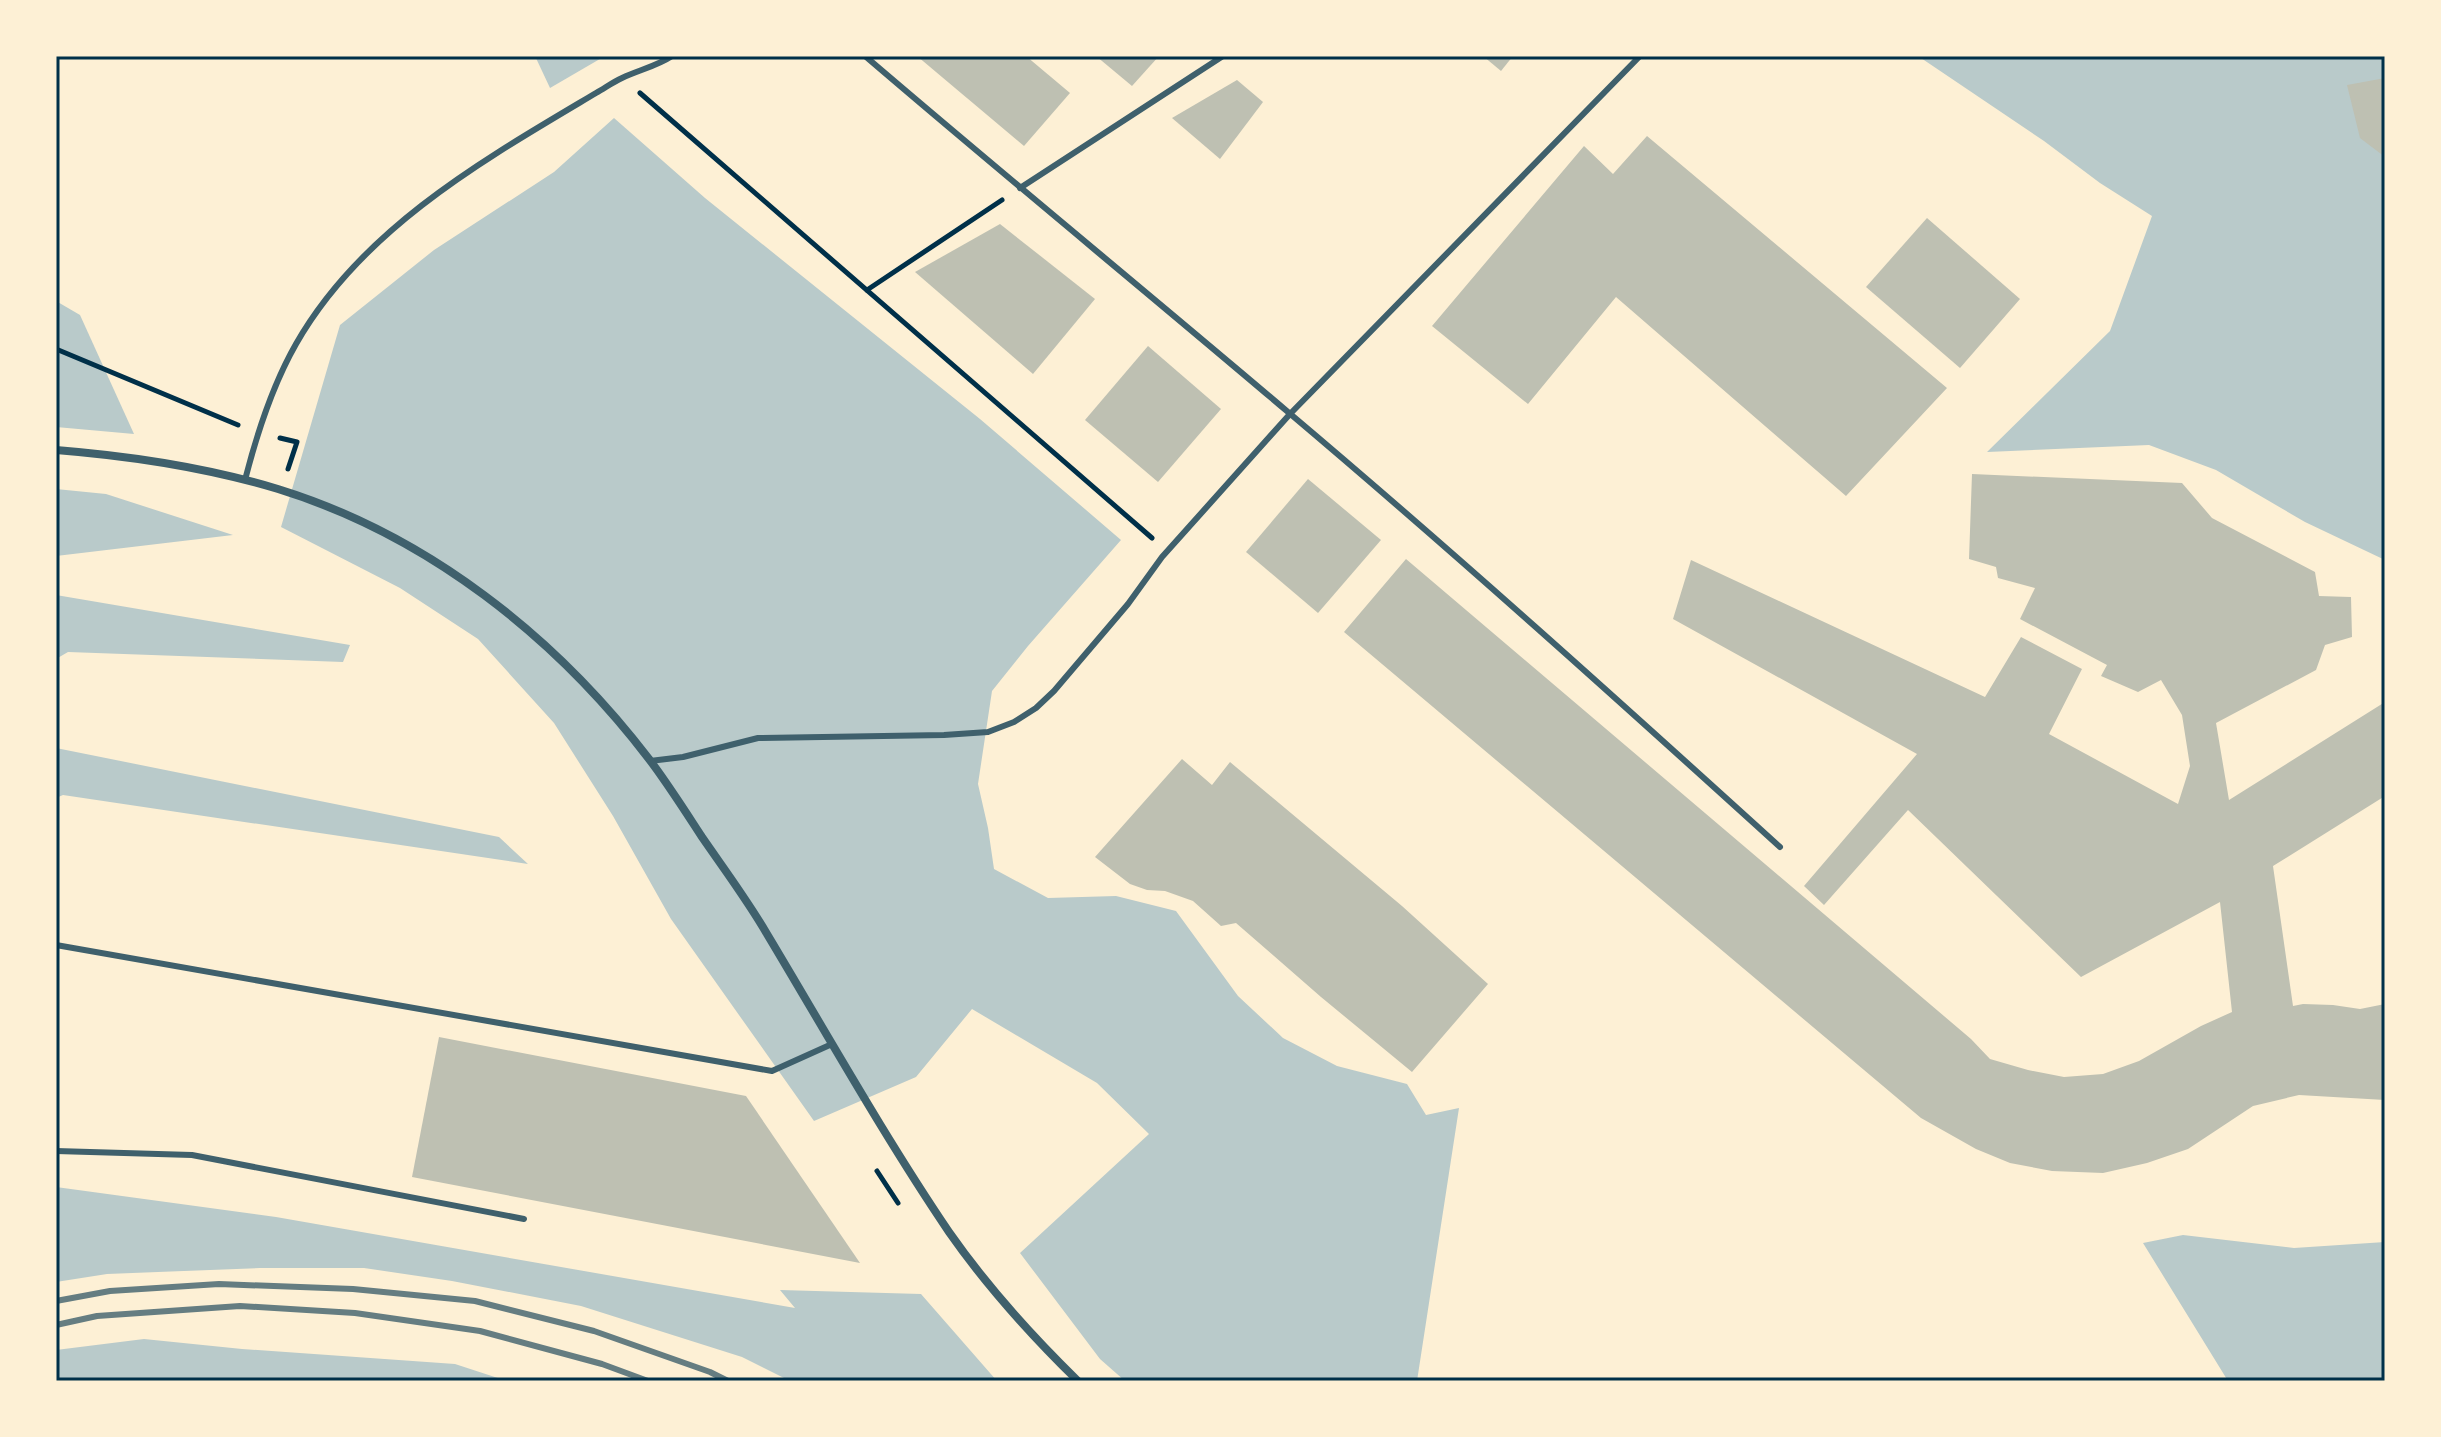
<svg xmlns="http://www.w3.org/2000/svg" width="2441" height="1437" viewBox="0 0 2441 1437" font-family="'Public Sans',sans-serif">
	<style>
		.green { fill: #b9caca }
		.building { fill: #bec0b2 }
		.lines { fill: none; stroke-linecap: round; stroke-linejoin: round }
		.path { stroke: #003049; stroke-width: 5 }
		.service { stroke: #3f606c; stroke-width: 6 }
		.minor { stroke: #3f606c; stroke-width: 8 }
		.rail { stroke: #657d81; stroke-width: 6 }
		.neatline { fill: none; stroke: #003049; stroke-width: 3 }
	</style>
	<rect width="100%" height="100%" fill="#fdf0d5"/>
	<g class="green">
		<polygon points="535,56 605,56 550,88"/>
		<polygon points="1918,56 2385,56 2385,560 2305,522 2216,470 2149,445 1987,452 2110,331 2152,216 2100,183 2044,141"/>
		<polygon points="614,118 705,198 980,419 1121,540 1028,646 992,691 978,784 988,828 994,869 1048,898 1116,896 1176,911 1238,996 1283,1038 1337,1066 1407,1084 1426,1115 1459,1108 1417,1381 1125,1381 1100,1359 1020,1253 1149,1134 1097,1083 972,1009 916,1077 814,1121 671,919 613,816 554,723 478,639 400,588 281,527 340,325 434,250 554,172"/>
		<polygon points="56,301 80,315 134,434 56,427"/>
		<polygon points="56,489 106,494 233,535 56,556"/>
		<polygon points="56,595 350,645 343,662 68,652 56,659"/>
		<polygon points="56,748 499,837 528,864 63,795 56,798"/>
		<polygon points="56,1187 276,1217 795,1308 780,1290 921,1294 997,1381 790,1381 742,1357 581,1306 452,1281 364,1268 260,1268 107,1274 56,1282"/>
		<polygon points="2183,1235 2294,1248 2385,1242 2385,1381 2228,1381 2143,1243"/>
		<polygon points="144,1339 242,1349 455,1364 507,1381 56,1381 56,1350"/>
	</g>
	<g class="building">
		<polygon points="917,56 1026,56 1070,93 1024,146"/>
		<polygon points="1096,56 1159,56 1132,86"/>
		<polygon points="1483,56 1513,56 1501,71"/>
		<polygon points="2385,78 2385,157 2360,138 2347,85"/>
		<polygon points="1237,80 1263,102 1220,159 1172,118"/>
		<polygon points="1647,136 1947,388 1846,496 1616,297 1528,404 1432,326 1584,146 1613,174"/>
		<polygon points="1927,218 2020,299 1960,368 1866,287"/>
		<polygon points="1000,224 1095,299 1033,374 915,272"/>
		<polygon points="1148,346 1221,409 1158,482 1085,420"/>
		<polygon points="1972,474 2182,483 2212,518 2315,572 2319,596 2351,597 2352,637 2325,645 2316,670 2216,723 2229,800 2385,702 2385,796 2273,866 2293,1006 2303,1004 2333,1005 2360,1009 2385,1004 2385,1100 2299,1095 2253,1106 2188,1149 2147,1163 2103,1173 2052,1171 2010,1163 1976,1149 1921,1118 1344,632 1406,559 1971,1039 1990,1059 2028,1070 2064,1077 2103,1074 2139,1061 2201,1026 2232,1012 2220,902 2081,977 1908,810 1824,905 1804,886 1917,754 1673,619 1691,560 1985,697 2021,637 2082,669 2049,734 2178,804 2190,766 2182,715 2161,680 2138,692 2101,676 2107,665 2020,619 2035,588 1998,578 1996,567 1969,559"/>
		<polygon points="1308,479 1381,540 1318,613 1246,552"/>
		<polygon points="1182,759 1212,785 1230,762 1402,906 1488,984 1412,1072 1321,997 1236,923 1221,926 1193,901 1165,891 1147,890 1130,884 1095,857"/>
		<polygon points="439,1037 746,1096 860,1263 412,1177"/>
	</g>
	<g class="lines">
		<g class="path">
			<polyline points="640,93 1152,538"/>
			<polyline points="867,290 1002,200"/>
			<polyline points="56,349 238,425"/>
			<polyline points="280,438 297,442 288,469"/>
			<polyline points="877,1171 898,1203"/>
		</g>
		<g class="service">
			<path d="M865,56C1005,176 1148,293 1288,412C1455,553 1618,700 1780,847"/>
			<polyline points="1020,188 1223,56"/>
			<path d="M245,480C257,433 272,386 296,344C362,228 485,159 596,93C605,88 613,82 622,78C639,70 657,66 672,56"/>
			<polyline points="650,761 683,757 758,738 944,735 988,732 1014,722 1036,708 1054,691 1128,604 1162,557 1290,414 1640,56"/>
			<polyline points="56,945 772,1071 832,1044"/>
			<polyline points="56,1151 192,1155 524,1219"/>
		</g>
		<path class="minor" d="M56,450C131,456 205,467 278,489C427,535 555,636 649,759C668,784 685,811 702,837C724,869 748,901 767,934C827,1034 884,1136 949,1232C986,1285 1032,1336 1078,1381"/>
		<g class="rail">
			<polyline points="56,1301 110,1291 219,1284 353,1289 475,1301 594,1331 710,1372 728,1381"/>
			<polyline points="56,1325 97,1316 240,1306 355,1313 480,1331 602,1364 648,1381"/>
		</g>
	</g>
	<rect width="2441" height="1437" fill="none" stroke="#fdf0d5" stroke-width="116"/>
	<rect x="58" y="58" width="2325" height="1321" class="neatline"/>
</svg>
